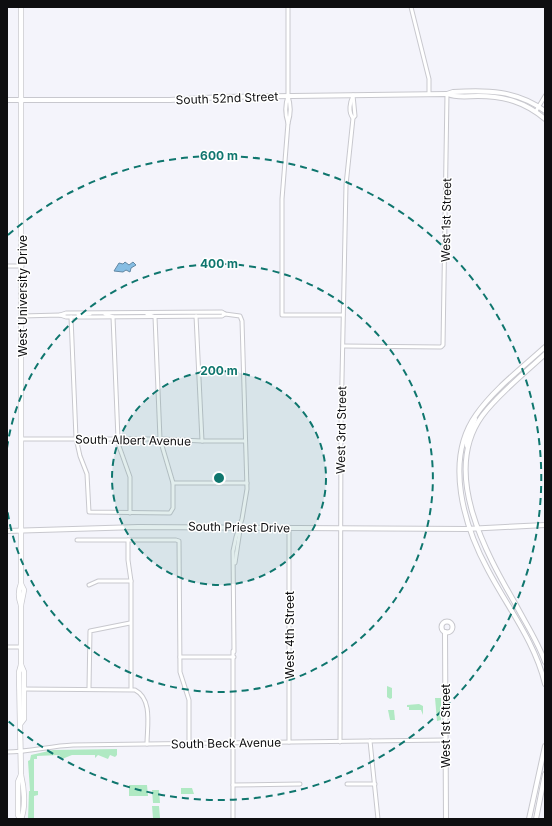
<svg xmlns="http://www.w3.org/2000/svg" width="552" height="826" viewBox="0 0 552 826" font-family="Inter,sans-serif">
	<style>
		.green { fill: #b0e9c3 }
		.water { fill: #86bde3; stroke: #6288a4 }
		.lines { fill: none; stroke-linecap: round; stroke-linejoin: round }
		.street-casing { stroke: #c8c8ce; stroke-width: 5 }
		.secondary-casing { stroke: #c8c8ce; stroke-width: 6 }
		.primary-casing { stroke: #c8c8ce; stroke-width: 6 }
		.street { stroke: #fff; stroke-width: 3 }
		.secondary { stroke: #fff; stroke-width: 4 }
		.primary { stroke: #fff; stroke-width: 4.5 }
		.ring { fill: none; stroke: #0f766e; stroke-width: 2; stroke-dasharray: 7 5 }
		.labels { text-anchor: middle; dominant-baseline: central; stroke-width: 3; stroke-linejoin: round; paint-order: stroke }
		.street-label { font-size: 12px; fill: #0e0e10; stroke: #fff }
		.centre { fill: #0f766e; stroke: #fff; stroke-width: 2 }
		.ring-label { font-size: 12px; text-anchor: middle; font-weight: bold; fill: #0f766e; stroke: #fff; stroke-width: 3; stroke-linejoin: round; paint-order: stroke }
	</style>
	<rect width="100%" height="100%" fill="#f4f4fb"/>
	<g class="green">
		<polygon points="387,686 392,688 392,698 390,699 387,697"/>
		<polygon points="435,698 441,698 441,720 437,721"/>
		<polygon points="419,704 423,706 423,715 421,710 409,710 409,707 407,707 407,705"/>
		<polygon points="388,710 394,710 395,720 390,720"/>
		<polygon points="117,749 117,755 115,757 110,755 108,759 98,755 95,758 95,755 72,755 62,759 59,755 37,756 37,759 34,759 34,791 38,791 38,795 34,796 34,819 28,819 29,791 30,791 28,761 30,760 31,755 53,750"/>
		<polygon points="129,785 147,785 148,796 129,796"/>
		<polygon points="181,788 192,788 194,794 181,794"/>
		<polygon points="152,790 159,790 160,803 153,803"/>
		<polygon points="152,806 159,806 160,818 153,818"/>
	</g>
	<polygon class="water" points="125,262 129,265 133,262 136,265 131,268 130,272 126,270 123,272 114,271 119,263 123,264"/>
	<g class="lines">
		<g class="street-casing">
			<g id="street">
				<path d="M288,7V96C291,105 291,114 288,123L282,199V315H343"/>
				<polyline points="411,7 429,79 429,94"/>
				<polyline points="536,111 545,96"/>
				<path d="M353,118C348,112 350,102 353,96"/>
				<path d="M288,123C285,114 285,105 288,96"/>
				<polyline points="7,266 22,266"/>
				<polyline points="105,314 113,317 118,439 119,446 130,477 130,513"/>
				<polyline points="60,315 66,313 222,312 225,314 240,316 242,321 247,489 242,519 236,537 233,551 234,652"/>
				<polyline points="78,315 90,314"/>
				<polyline points="22,316 60,315 66,317 92,317 222,316 225,314"/>
				<polyline points="196,316 202,441"/>
				<polyline points="71,317 76,438 80,456 87,474 89,512 170,513 173,508 173,483 160,439 155,317 147,314"/>
				<polyline points="344,346 441,347 443,345 447,94"/>
				<polyline points="22,439 160,439 202,441 245,441"/>
				<polyline points="173,483 247,483"/>
				<polyline points="77,540 176,540 179,541 180,672 189,700 189,743"/>
				<polyline points="128,540 128,560 131,581 131,689"/>
				<polyline points="235,563 240,530"/>
				<polyline points="89,585 98,581 131,581"/>
				<polyline points="7,647 21,647"/>
				<polyline points="180,657 234,657"/>
				<polyline points="89,688 90,631 130,623"/>
				<path d="M24,689L135,690C153,699 147,727 147,744"/>
				<polyline points="370,741 378,819"/>
				<polyline points="289,742 289,528"/>
				<polyline points="340,742 341,427 346,185 353,118 355,116 353,95"/>
				<path d="M7,752C29,752 50,746 73,745L445,740"/>
				<polyline points="347,784 375,784"/>
				<polyline points="233,785 300,784"/>
				<polyline points="233,819 233,651"/>
			</g>
		</g>
		<g class="secondary-casing">
			<g id="secondary">
				<path d="M447,94L453,92C487,90 516,90 545,111"/>
				<path d="M7,100H170L222,97L447,94C457,98 468,96 478,96C504,96 525,102 545,119"/>
				<path d="M545,347C522,368 494,389 476,415C444,460 464,526 488,570C508,608 535,642 545,684"/>
				<path d="M545,354C525,373 498,394 482,416C441,473 486,553 516,605C526,624 538,642 545,662"/>
				<polyline points="467,446 467,439 475,419"/>
				<polyline points="7,531 138,527 466,529 545,525"/>
				<circle cx="447" cy="627" r="5.5"/>
				<polyline points="445,632 446,819"/>
				<polyline points="529,819 545,746"/>
				<polyline points="536,819 545,774"/>
			</g>
		</g>
		<g class="primary-casing">
			<g id="primary">
				<path d="M21,584C18,591 18,597 21,605"/>
				<polyline points="21,723 24,719 24,672 21,665"/>
				<polyline points="20,819 18,815 18,782 21,775"/>
				<path d="M21,819C26,807 24,787 21,775L19,672L21,665V605L24,590L21,584V7"/>
			</g>
		</g>
		<use href="#street" class="street"/>
		<use href="#secondary" class="secondary"/>
		<use href="#primary" class="primary"/>
	</g>
	<circle cx="219" cy="478" r="107" fill="#0f766e" fill-opacity=".12"/>
	<g class="ring">
		<circle cx="219" cy="478" r="107"/>
		<path d="M7 448A214 214 0 1 1 7 508"/>
		<path d="M8 235A322 322 0 1 1 8 721"/>
	</g>
	<g class="labels">
		<g class="street-label">
			<text transform="translate(227 98) rotate(-2)">South 52nd Street</text>
			<text transform="translate(446 220) rotate(-89)">West 1st Street</text>
			<text transform="translate(22 296) rotate(-90)">West University Drive</text>
			<text transform="translate(341 430) rotate(-89)">West 3rd Street</text>
			<text transform="translate(133 440) rotate(1)">South Albert Avenue</text>
			<text transform="translate(239 527) rotate(1)">South Priest Drive</text>
			<text transform="translate(289 635) rotate(-90)">West 4th Street</text>
			<text transform="translate(445 726) rotate(-90)">West 1st Street</text>
			<text transform="translate(226 743) rotate(-1)">South Beck Avenue</text>
		</g>
	</g>
	<circle cx="219" cy="478" r="6" class="centre"/>
	<g class="ring-label">
		<text x="219" y="160">600 m</text>
		<text x="219" y="268">400 m</text>
		<text x="219" y="375">200 m</text>
	</g>
	<rect width="552" height="826" fill="none" stroke="#0e0e10" stroke-width="16"/>
</svg>
